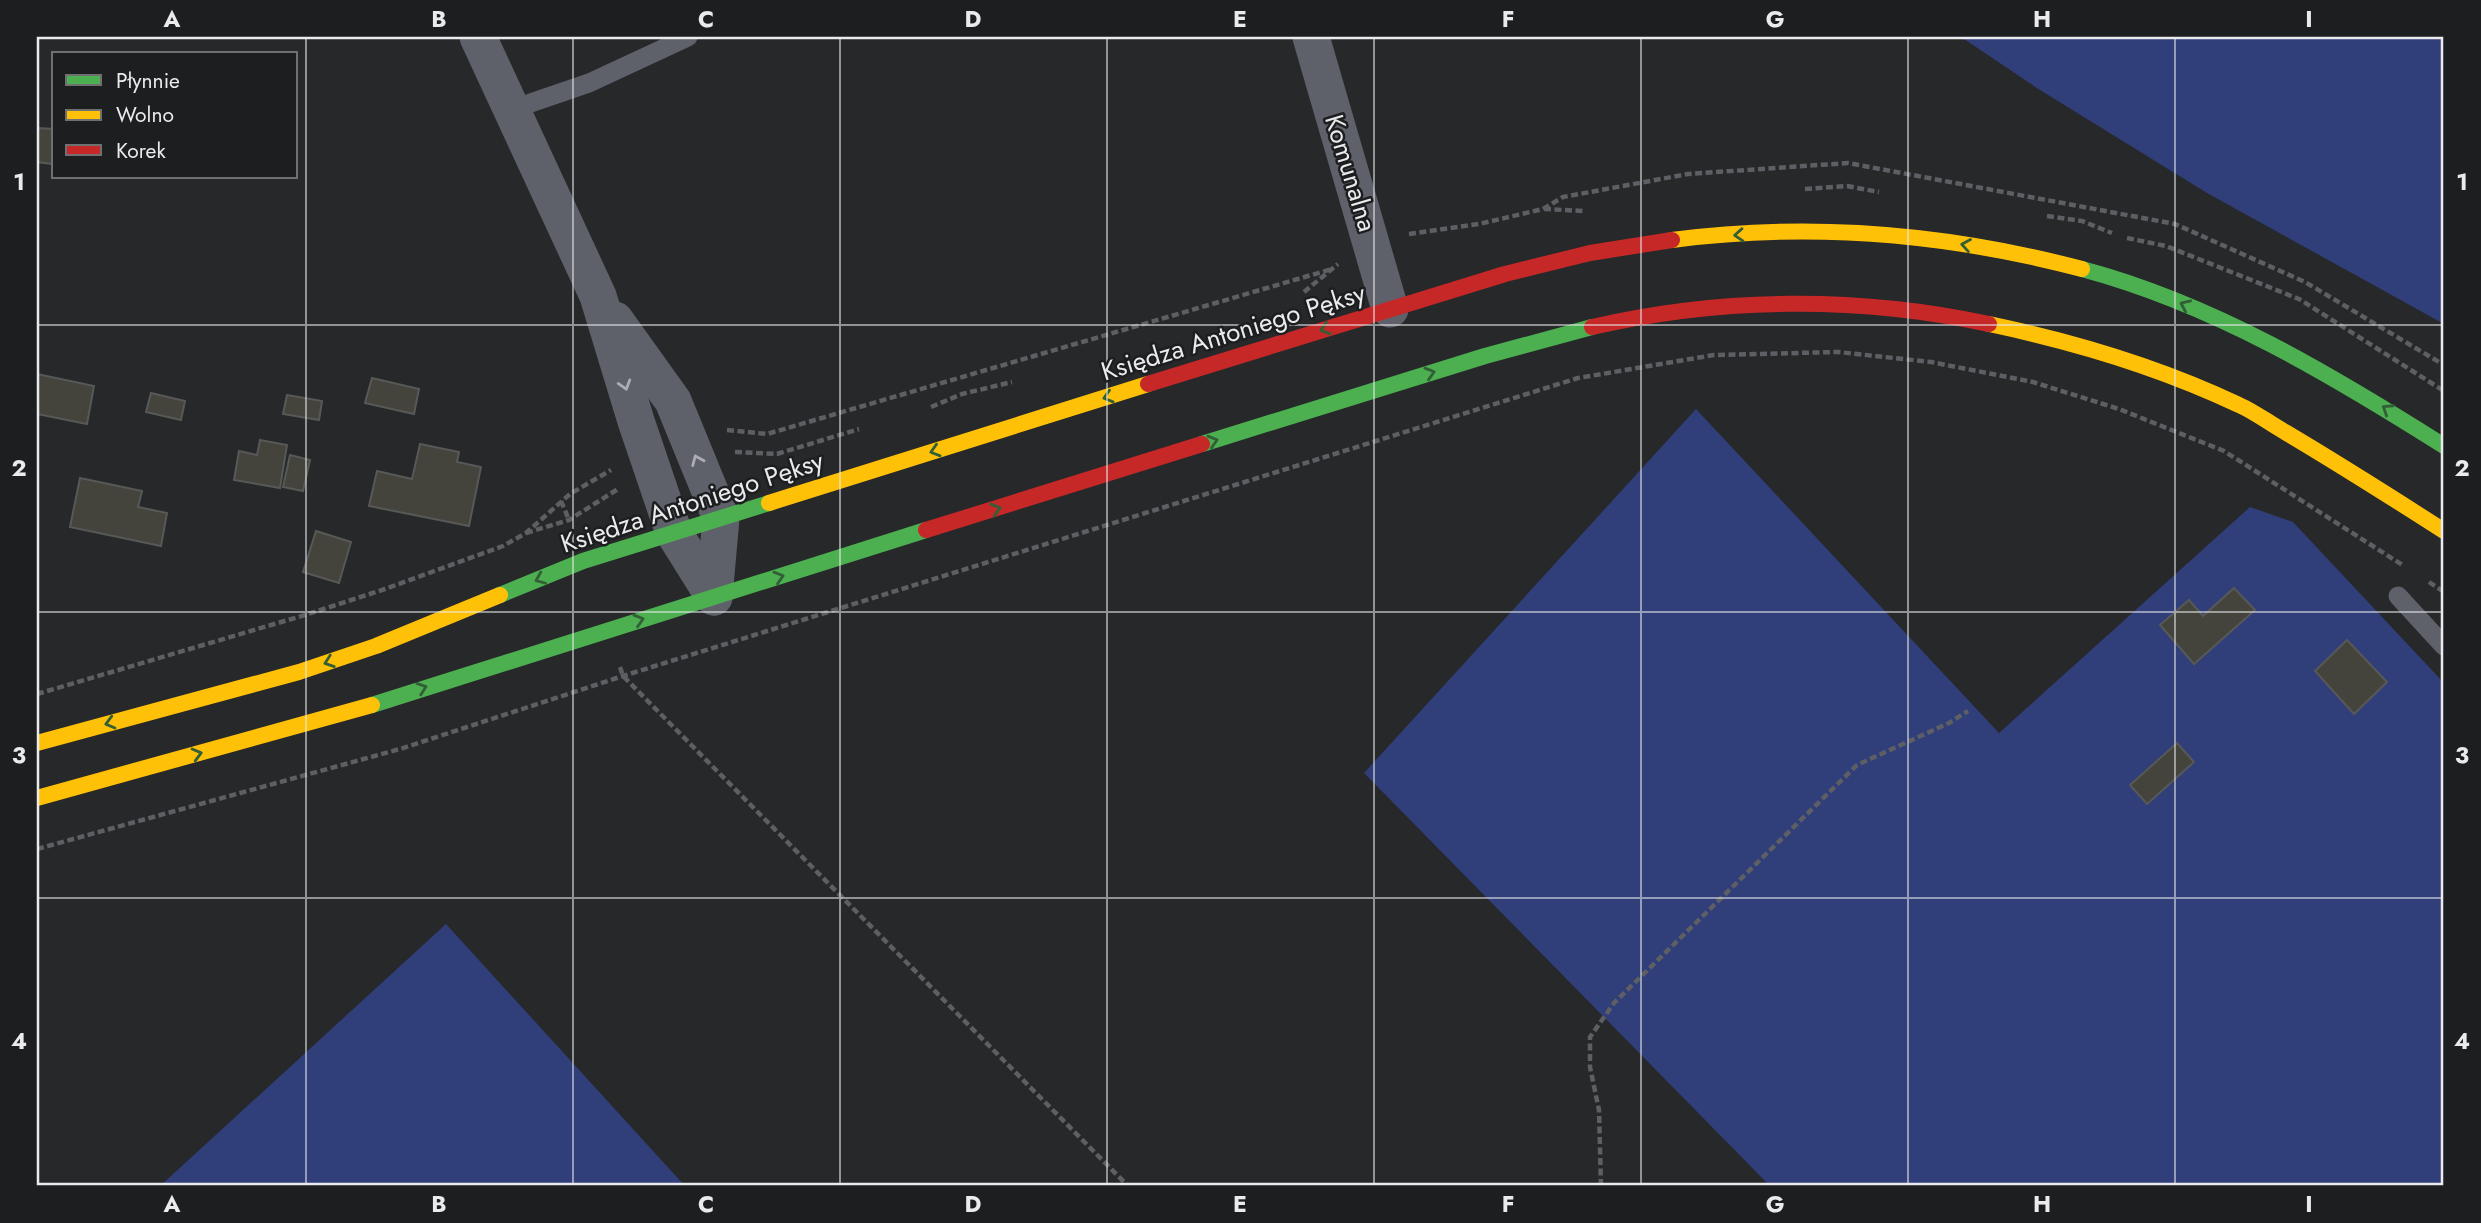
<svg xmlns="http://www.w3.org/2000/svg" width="2481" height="1223" viewBox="0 0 2481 1223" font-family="Jost,sans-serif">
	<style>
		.green { fill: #303e7a }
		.building { fill: #44443c; stroke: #575858; stroke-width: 2 }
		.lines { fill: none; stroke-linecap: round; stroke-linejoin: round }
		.path { stroke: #5d5f64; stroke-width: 4.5; stroke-dasharray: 7 3.5; stroke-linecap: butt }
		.lane { stroke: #5e616a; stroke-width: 19 }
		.street { stroke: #5e616a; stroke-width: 37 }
		.fast { stroke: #4caf50; stroke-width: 16 }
		.slow { stroke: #ffc107; stroke-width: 16 }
		.jam { stroke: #c62828; stroke-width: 16 }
		.oneway { stroke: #325f36 }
		.oneway2 { stroke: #acadb2 }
		.grid { fill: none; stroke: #ebebed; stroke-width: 2; stroke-opacity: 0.55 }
		.labels { text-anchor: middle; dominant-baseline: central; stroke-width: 5; stroke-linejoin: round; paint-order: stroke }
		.street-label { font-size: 26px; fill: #ebebed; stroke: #1d1e20 }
		.neatline { fill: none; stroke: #ebebed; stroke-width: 2.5 }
		.grid-label { font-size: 23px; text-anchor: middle; font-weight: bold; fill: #ebebed }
	</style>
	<rect width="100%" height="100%" fill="#272829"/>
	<g class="green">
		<polygon points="1961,37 2444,37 2444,324 2207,193 2040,90"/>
		<polygon points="1696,409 1999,733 2250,507 2293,522 2444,683 2444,1186 1770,1186 1364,773"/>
		<polygon points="446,924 685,1186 160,1186"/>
	</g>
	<g class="building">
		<polygon points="37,128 54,129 53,164 37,162"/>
		<polygon points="37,374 94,386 87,424 37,414"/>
		<polygon points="372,378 419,389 414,414 365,403"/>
		<polygon points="151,393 185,401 181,420 146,412"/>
		<polygon points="287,395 322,401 319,420 283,414"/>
		<polygon points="260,440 287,445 280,488 234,480 239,451 257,455"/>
		<polygon points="420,444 459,452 457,462 481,467 469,526 369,506 377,471 412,479"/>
		<polygon points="290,455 310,460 303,491 283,487"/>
		<polygon points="80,478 142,491 138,507 167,513 161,546 70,527"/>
		<polygon points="316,531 351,542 339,583 303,572"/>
		<polygon points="2234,588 2255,610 2194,664 2160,625 2189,600 2203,616"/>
		<polygon points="2347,640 2387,682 2354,714 2315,671"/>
		<polygon points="2177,743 2194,762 2147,804 2130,785"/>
	</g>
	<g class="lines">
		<g class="path">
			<polyline points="1805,189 1847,186 1879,192"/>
			<polyline points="1544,209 1584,211"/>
			<polyline points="2047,216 2082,221 2112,233"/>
			<polyline points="1409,234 1479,224 1543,209 1563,197 1688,174 1848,163 2175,224 2305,282 2444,365"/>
			<polyline points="2127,238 2166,246 2299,299 2444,391"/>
			<polyline points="1304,292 1338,264"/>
			<polyline points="931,407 962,394 1012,382"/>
			<polyline points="727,430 767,434 1332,269"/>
			<polyline points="735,452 777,454 859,429"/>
			<polyline points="561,501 569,520"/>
			<polyline points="526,533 569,520 618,489"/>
			<polyline points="2429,582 2444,592"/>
			<polyline points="620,667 623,676 1128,1186"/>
			<polyline points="37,694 305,615 385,589 503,546 526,533 570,494 611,470"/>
			<polyline points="37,849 400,749 623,676 1578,378 1714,355 1838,352 1931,362 2033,382 2119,409 2224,451 2404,566"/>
			<polyline points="1601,1186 1599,1110 1590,1067 1590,1037 1614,1003 1857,765 1949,723 1968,711"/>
		</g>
		<g class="lane">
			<polyline points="513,109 589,83 688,37"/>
			<polyline points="2398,596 2444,646"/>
		</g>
		<g class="street">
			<polyline points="478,37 598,296 636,421 674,533 714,597"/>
			<polyline points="1311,37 1390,309"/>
			<polyline points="615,320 673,401 721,518 714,597"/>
		</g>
		<g class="fast">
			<path d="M2082,269C2213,304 2330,374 2444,446"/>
			<polyline points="1202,444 1485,356 1592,327"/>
			<polyline points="500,595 583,561 769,503"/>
			<polyline points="372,705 926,530"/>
		</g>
		<g class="slow">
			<path d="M1672,240C1809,222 1949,234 2082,269"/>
			<path d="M1989,324C2075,342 2159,367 2239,405C2255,412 2269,423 2285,432C2339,464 2391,497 2444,531"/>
			<polyline points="769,503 1148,384"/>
			<polyline points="37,743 299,672 376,646 500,595"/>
			<polyline points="37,798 372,705"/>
		</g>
		<g class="jam">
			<path d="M1592,327C1721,297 1859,296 1989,324"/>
			<polyline points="1148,384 1505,274 1590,253 1672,240"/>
			<polyline points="926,530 1202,444"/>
		</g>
	</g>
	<defs><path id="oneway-chevron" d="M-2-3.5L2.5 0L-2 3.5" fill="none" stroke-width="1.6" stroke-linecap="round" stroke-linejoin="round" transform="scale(1.75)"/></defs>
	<g class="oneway">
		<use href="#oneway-chevron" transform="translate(1739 235) rotate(176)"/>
		<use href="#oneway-chevron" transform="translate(1966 245) rotate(-170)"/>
		<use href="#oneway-chevron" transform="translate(2185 305) rotate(-156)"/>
		<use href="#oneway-chevron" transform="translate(1325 329) rotate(163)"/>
		<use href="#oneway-chevron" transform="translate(1430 373) rotate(-17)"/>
		<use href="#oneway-chevron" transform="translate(1108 397) rotate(163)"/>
		<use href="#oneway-chevron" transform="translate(2387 409) rotate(-147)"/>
		<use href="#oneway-chevron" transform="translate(1213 441) rotate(-17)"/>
		<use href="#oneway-chevron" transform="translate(935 451) rotate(163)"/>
		<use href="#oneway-chevron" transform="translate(996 509) rotate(-17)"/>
		<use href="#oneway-chevron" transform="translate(779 577) rotate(-17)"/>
		<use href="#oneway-chevron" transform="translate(540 579) rotate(157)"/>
		<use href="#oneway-chevron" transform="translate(639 620) rotate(-17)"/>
		<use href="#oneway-chevron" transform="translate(329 662) rotate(161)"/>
		<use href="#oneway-chevron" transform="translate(422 688) rotate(-19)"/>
		<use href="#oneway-chevron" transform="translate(110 723) rotate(165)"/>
		<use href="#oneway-chevron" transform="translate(197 754) rotate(-15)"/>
	</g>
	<g class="oneway2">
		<use href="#oneway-chevron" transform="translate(625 385) rotate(73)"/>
		<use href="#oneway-chevron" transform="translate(697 460) rotate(-113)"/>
	</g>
	<path class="grid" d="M306,37V1186M573,37V1186M840,37V1186M1107,37V1186M1374,37V1186M1641,37V1186M1908,37V1186M2175,37V1186M37,325H2444M37,612H2444M37,898H2444"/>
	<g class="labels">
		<g class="street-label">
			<text transform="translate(1351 173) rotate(73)">Komunalna</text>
			<text transform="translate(1233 332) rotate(-17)">Księdza Antoniego Pęksy</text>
			<text transform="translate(692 502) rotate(-18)">Księdza Antoniego Pęksy</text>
		</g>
	</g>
	<rect width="2481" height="1223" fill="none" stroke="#1d1e20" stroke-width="77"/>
	<rect x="52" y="52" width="245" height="126" fill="#1d1e20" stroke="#6f7072" stroke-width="2"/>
	<rect x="66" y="75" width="35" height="10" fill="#4caf50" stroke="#6f7072" stroke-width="2"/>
	<text x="116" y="88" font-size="21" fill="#ebebed">Płynnie</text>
	<rect x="66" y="110" width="35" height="10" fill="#ffc107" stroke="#6f7072" stroke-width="2"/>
	<text x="116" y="122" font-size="21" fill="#ebebed">Wolno</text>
	<rect x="66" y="145" width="35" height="10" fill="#c62828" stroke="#6f7072" stroke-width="2"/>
	<text x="116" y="158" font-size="21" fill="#ebebed">Korek</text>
	<rect x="38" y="38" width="2404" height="1146" class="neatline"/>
	<g class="grid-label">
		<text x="172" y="27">A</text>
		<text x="439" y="27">B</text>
		<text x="706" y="27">C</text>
		<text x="973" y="27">D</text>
		<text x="1240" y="27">E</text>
		<text x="1508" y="27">F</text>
		<text x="1775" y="27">G</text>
		<text x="2042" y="27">H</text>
		<text x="2309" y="27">I</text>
		<text x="19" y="190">1</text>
		<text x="2462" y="190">1</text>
		<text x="19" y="476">2</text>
		<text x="2462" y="476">2</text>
		<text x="19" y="763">3</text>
		<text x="2462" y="763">3</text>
		<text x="19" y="1049">4</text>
		<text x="2462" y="1049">4</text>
		<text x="172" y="1212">A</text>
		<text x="439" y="1212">B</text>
		<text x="706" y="1212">C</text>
		<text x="973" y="1212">D</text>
		<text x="1240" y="1212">E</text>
		<text x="1508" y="1212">F</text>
		<text x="1775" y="1212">G</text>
		<text x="2042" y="1212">H</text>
		<text x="2309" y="1212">I</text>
	</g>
</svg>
